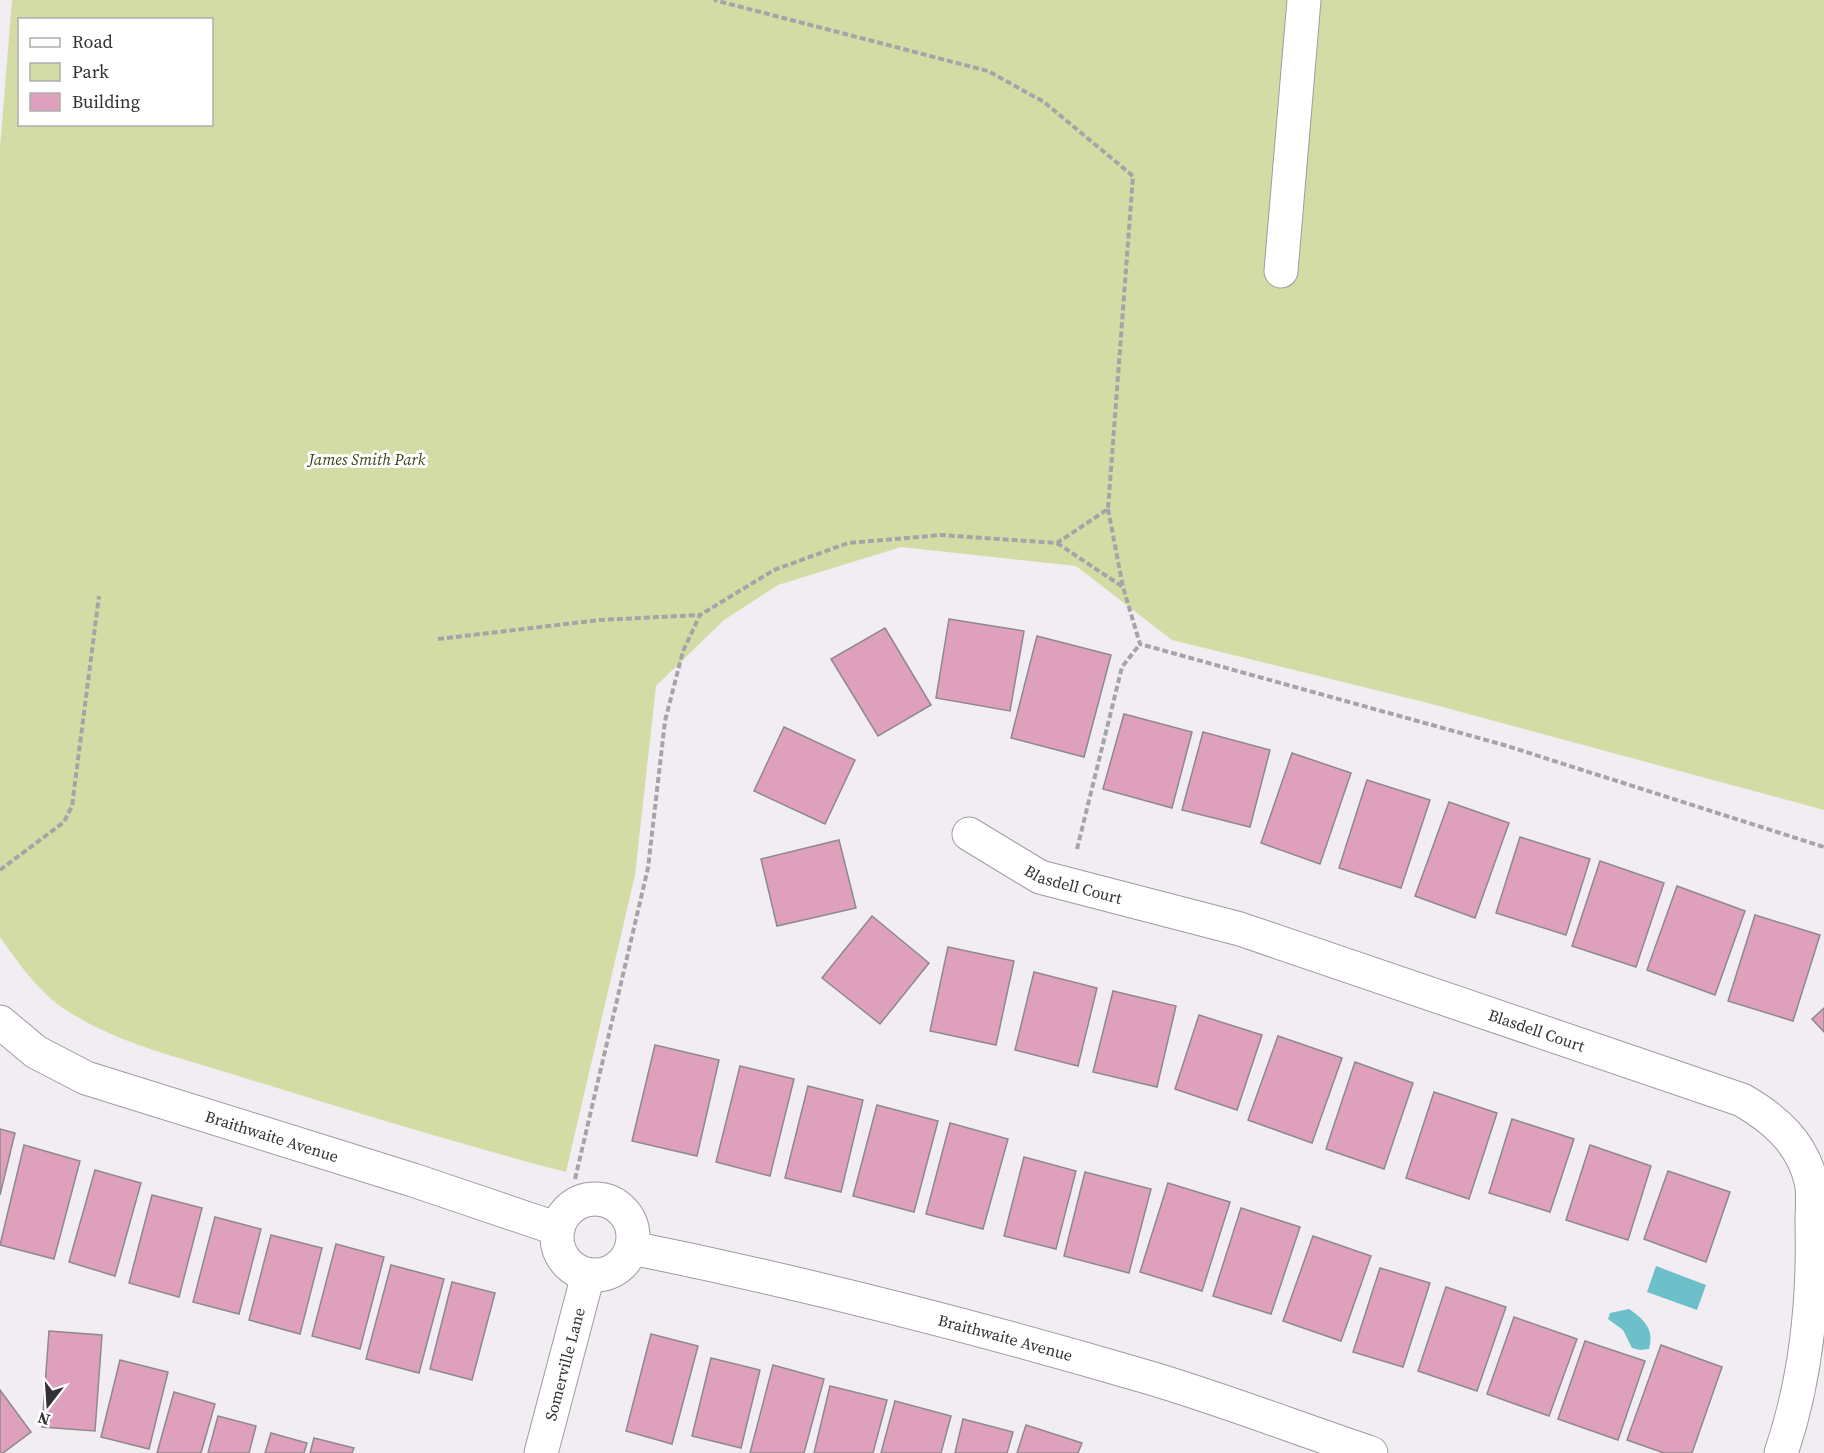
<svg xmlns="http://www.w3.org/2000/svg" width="1824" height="1453" viewBox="0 0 1824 1453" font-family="'Source Serif 4',serif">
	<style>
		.green { fill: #d3dca5; fill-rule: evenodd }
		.water { fill: #6dbfca }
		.building { fill: #dea0bd; stroke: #8e898b; stroke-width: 1.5 }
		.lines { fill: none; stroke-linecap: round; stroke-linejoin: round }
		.minor-casing { stroke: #9f9ba0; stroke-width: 35 }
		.path { stroke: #a7a4a8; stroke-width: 4; stroke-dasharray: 6 3; stroke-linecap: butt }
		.minor { stroke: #fff; stroke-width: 33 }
		.labels { text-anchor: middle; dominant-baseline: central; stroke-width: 6; stroke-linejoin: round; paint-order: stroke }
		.park-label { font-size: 16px; font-style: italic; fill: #3e4315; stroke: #fff }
		.street-label { font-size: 16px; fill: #333133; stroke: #fff }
	</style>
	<rect width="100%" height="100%" fill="#f1edf2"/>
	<path class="green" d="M12,0H1824V810L1424,702L1172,640L1076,566L901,547L778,585L724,620L656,686L635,875L566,1172C459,1144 354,1112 248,1079C190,1060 127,1047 74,1015C42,997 21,967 0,937V148ZM20,20H212V124H20Z"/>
	<g class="water">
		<polygon points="1656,1266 1706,1285 1697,1310 1647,1292"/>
		<path d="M1629,1309C1644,1319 1655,1330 1649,1349L1640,1350L1632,1348L1623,1330L1608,1319L1610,1313Z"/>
	</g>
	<g class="building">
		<polygon points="949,619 1024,631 1010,711 936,698"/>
		<polygon points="885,628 931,705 878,736 831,659"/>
		<polygon points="1037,636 1111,655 1084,757 1011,738"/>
		<polygon points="1124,714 1192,732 1172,808 1103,789"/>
		<polygon points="784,727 855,760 825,824 754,791"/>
		<polygon points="1203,732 1270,750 1250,827 1182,810"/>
		<polygon points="1292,753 1351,773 1320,864 1261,843"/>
		<polygon points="1367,780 1430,800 1401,888 1339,868"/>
		<polygon points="1449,802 1509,823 1475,918 1415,896"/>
		<polygon points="1520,837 1590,859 1566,935 1496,913"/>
		<polygon points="839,840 856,908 777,926 761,859"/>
		<polygon points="1600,861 1664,883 1636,967 1572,946"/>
		<polygon points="1677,886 1745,911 1715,995 1647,970"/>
		<polygon points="1755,915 1820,935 1793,1021 1728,1001"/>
		<polygon points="872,916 929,963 880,1024 822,978"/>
		<polygon points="948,947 1014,961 996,1045 930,1031"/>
		<polygon points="1034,972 1097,988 1078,1066 1015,1050"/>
		<polygon points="1113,991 1176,1006 1157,1087 1093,1072"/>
		<polygon points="1824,1008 1824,1032 1812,1019"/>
		<polygon points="1199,1015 1262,1035 1237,1110 1175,1089"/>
		<polygon points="1278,1036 1342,1058 1312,1143 1248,1120"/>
		<polygon points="655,1045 719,1060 697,1156 632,1141"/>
		<polygon points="1355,1062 1413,1083 1384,1169 1326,1149"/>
		<polygon points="740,1066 794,1079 770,1176 716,1162"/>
		<polygon points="808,1086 863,1100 841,1192 785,1178"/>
		<polygon points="1434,1092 1497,1113 1469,1199 1406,1178"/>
		<polygon points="877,1105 938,1121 914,1212 853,1196"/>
		<polygon points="1512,1119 1574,1139 1550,1212 1489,1193"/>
		<polygon points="950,1123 1008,1139 983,1229 926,1214"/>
		<polygon points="0,1129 15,1133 0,1195"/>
		<polygon points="24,1145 80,1161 54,1259 0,1245"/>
		<polygon points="1590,1145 1651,1166 1628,1240 1566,1220"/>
		<polygon points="1024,1157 1076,1171 1056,1249 1004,1236"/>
		<polygon points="95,1170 141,1183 115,1276 69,1262"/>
		<polygon points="1668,1171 1730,1192 1706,1262 1644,1239"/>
		<polygon points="1085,1172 1151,1189 1129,1273 1064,1256"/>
		<polygon points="1168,1183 1230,1202 1202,1291 1140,1272"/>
		<polygon points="152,1195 202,1208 179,1297 129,1283"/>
		<polygon points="1241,1208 1300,1227 1271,1314 1213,1296"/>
		<polygon points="215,1217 261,1229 239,1314 193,1302"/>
		<polygon points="271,1235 322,1248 300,1334 249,1320"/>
		<polygon points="1313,1236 1371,1256 1341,1341 1283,1321"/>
		<polygon points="336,1244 384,1257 360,1349 312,1336"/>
		<polygon points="391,1265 444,1279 419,1373 366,1359"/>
		<polygon points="1380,1268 1430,1283 1403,1367 1353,1352"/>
		<polygon points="452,1282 495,1293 472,1380 430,1369"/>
		<polygon points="1446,1287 1506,1307 1477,1391 1418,1371"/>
		<polygon points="1514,1317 1577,1339 1549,1416 1487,1394"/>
		<polygon points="49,1331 102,1335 95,1431 42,1427"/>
		<polygon points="651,1334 698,1346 672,1444 626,1431"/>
		<polygon points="1585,1341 1645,1361 1618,1440 1558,1419"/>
		<polygon points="1661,1345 1722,1367 1692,1453 1664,1453 1627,1440"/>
		<polygon points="711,1358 760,1370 741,1448 692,1436"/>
		<polygon points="120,1360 168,1372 149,1449 101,1437"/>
		<polygon points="773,1365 824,1379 804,1453 750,1453"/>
		<polygon points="830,1386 887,1400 873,1453 814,1453"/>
		<polygon points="0,1390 31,1432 3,1453 0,1453"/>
		<polygon points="174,1392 215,1404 201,1453 157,1453"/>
		<polygon points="895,1401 951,1416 941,1453 881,1453"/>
		<polygon points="218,1416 256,1426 249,1453 208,1453"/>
		<polygon points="963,1419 1013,1432 1007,1453 955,1453"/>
		<polygon points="1026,1425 1082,1443 1078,1453 1017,1453"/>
		<polygon points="271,1433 307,1443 304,1453 265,1453"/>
		<polygon points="314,1438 354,1448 352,1453 310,1453"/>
	</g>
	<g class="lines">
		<g class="minor-casing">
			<g id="minor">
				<polyline points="1281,271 1304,0"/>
				<path id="s1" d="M969,834L1040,877L1240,929L1742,1100C1775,1119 1802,1143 1811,1181C1814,1193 1812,1210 1812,1222C1814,1299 1806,1380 1781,1453"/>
				<path id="s2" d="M0,1022L36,1052L86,1078L413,1180L558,1229"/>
				<circle cx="595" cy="1237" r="38"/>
				<path id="s3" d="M632,1248C805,1283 977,1327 1147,1377C1222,1399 1296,1428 1371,1453"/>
				<path id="s4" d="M541,1453L588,1275"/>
			</g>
		</g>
		<g class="path">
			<polyline points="1108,509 1123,587"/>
			<polyline points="1057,543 1123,587 1140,644 1504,745 1824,847"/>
			<polyline points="438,639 600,620 699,615"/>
			<polyline points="1077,849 1122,667 1140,644"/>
			<polyline points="0,870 64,822 72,806 99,596"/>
			<polyline points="575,1179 648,868 665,721 683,651 700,615 774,570 848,543 941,535 1057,543 1108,509 1133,176 1044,102 988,71 714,0"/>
		</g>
		<use href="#minor" class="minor"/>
	</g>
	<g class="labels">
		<g class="park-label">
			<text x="367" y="459">James Smith Park</text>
		</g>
		<g class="street-label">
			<text stroke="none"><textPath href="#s1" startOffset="117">Blasdell Court</textPath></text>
			<text stroke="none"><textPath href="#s1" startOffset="603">Blasdell Court</textPath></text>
			<text stroke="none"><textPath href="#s2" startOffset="298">Braithwaite Avenue</textPath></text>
			<text stroke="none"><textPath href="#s3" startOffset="384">Braithwaite Avenue</textPath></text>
			<text stroke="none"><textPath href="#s4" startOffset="92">Somerville Lane</textPath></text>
		</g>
	</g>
	<rect x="18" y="18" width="195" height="108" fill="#ffffff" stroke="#adadad" stroke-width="1.5"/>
	<rect x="30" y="38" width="30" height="9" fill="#ffffff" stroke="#adadad" stroke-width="1.5"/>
	<text x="72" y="48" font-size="18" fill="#333133">Road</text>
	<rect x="30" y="63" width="30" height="18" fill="#d3dca5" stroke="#adadad" stroke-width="1.5"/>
	<text x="72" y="78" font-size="18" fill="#333133">Park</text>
	<rect x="30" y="93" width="30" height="18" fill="#dea0bd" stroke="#adadad" stroke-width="1.5"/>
	<text x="72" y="108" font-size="18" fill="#333133">Building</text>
	<g transform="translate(48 1405) rotate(197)" stroke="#ffffff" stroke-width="4.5" paint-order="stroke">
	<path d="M0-4.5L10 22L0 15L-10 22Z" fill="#333133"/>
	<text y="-9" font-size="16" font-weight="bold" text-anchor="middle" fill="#333133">N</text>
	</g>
</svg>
